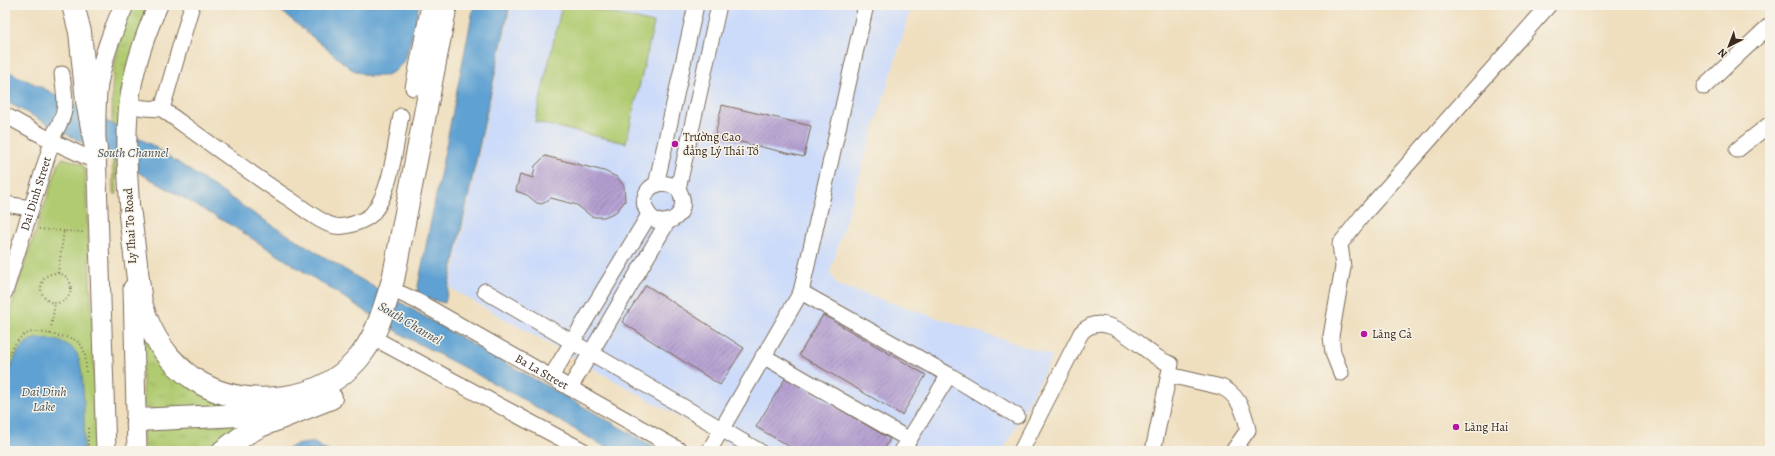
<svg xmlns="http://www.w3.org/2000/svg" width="1775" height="456" viewBox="0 0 1775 456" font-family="Alegreya,serif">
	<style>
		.built { fill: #ccdbfa }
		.grass { fill: url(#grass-tufts); stroke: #767a48 }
		.park { fill: #b0cb71; stroke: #767a48 }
		.water { fill: #5ea1d2; stroke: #4c6678 }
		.building { fill: url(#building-hatch) }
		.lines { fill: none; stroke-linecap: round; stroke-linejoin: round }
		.minor-casing { stroke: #7a6956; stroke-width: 17 }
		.major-casing { stroke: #7a6956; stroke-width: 21 }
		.highway-casing { stroke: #7a6956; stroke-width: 24 }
		.path { stroke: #7a6956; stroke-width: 2; stroke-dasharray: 1 3; stroke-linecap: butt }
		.minor { stroke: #fff; stroke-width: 15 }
		.major { stroke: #fff; stroke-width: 19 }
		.highway { stroke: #fff; stroke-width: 22 }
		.poi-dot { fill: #b5179e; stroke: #f7f3e8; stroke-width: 1.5 }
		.labels { text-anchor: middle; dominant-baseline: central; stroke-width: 3; stroke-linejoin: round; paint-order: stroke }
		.poi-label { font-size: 12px; fill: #3b2a1e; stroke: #f7f3e8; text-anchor: start }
		.street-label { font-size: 12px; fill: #3b2a1e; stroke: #f7f3e8 }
		.water-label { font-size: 13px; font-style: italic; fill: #47545d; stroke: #f7f3e8 }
	</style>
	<defs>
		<pattern id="grass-tufts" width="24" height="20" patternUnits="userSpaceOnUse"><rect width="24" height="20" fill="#b0cb71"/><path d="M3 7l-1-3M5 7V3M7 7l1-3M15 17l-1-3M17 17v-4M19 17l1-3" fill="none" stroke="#98ae61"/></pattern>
		<pattern id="building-hatch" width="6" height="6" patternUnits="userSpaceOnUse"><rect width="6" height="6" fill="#b49fd1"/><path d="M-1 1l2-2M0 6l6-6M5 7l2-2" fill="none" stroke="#9482a9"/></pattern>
	</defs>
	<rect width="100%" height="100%" fill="#f7f3e8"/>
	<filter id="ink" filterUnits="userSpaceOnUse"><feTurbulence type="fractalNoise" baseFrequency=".025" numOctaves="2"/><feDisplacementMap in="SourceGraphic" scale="8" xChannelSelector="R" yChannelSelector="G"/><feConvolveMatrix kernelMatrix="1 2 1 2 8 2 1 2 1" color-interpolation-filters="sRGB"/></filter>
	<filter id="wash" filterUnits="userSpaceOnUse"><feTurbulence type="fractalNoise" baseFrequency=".012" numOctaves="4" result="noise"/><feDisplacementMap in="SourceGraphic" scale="16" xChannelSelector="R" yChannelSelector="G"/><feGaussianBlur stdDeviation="0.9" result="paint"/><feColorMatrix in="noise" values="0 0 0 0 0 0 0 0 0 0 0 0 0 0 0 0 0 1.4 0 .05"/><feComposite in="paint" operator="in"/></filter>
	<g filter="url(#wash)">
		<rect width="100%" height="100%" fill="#efdfbf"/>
		<polygon class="built" points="513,5 912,5 830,272 837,285 1053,356 1003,451 740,451 450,288 509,16"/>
		<g class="grass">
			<polygon points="131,5 149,5 116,153 117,194 113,194 112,89 114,68 120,41"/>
			<polygon points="140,325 247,406 147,409 144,406"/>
			<polygon points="250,423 210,451 144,451 143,428"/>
		</g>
		<g class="park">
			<polygon points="562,5 576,5 654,23 626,143 535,122"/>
			<polygon points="63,158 82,164 85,171 98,451 5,451 5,329 19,281 58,165"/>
		</g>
		<g class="water">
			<polygon points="274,5 419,5 412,37 404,61 395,71 384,76 368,76 351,69"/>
			<polygon points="474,5 510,5 445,303 416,296"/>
			<polygon points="5,70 43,88 152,145 259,217 362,280 451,332 662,451 612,451 512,393 406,337 234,227 145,176 5,101"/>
			<path d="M39,338C52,340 66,340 75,351C86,362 84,433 84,451H5V388C10,370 16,340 39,338Z"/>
			<polygon points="313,442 328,451 281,451 296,445"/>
		</g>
		<g id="blocks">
			<g class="building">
				<polygon points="722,105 811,126 804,157 715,136"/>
				<polygon points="545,156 604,171 617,177 624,186 625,201 616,212 604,217 595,217 591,216 577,205 551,198 542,204 537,203 527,195 516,191 520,174 533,178 535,166"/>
				<polygon points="646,285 744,348 720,385 622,322"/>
				<polygon points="823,315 926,375 902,415 799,355"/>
				<polygon points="786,377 890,439 883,451 797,451 756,427"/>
			</g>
		</g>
	</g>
	<g filter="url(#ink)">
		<use href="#blocks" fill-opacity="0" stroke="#7a6956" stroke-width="1"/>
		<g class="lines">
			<g class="minor-casing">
				<g id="minor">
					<polyline points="1704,87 1770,25"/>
					<polyline points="413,88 429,5"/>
					<path d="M129,105L144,108L162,109C205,140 247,171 291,200C303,208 322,224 335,226C346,228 365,221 372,214C392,191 395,145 401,116"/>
					<polyline points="162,109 192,5"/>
					<polyline points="5,115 52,141 97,162"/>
					<polyline points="1737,150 1770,124"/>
					<polyline points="656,185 696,5"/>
					<path d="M678,189C668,181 652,181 646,194C644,199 644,205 646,209C656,236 696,217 678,189L719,5"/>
					<polyline points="5,204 31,208"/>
					<polyline points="485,291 759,451"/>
					<path id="s1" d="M5,292L55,132C69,109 65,100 62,74"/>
					<polyline points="801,292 949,375 1017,416"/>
					<path id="s2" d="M402,294L419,302L681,451"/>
					<polyline points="383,343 584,451"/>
					<polyline points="763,356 908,439"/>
					<polyline points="1341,373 1333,353 1331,336 1343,267 1340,244 1362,216 1549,5"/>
					<path d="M1169,375L1221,387C1238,394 1245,413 1248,430L1233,451"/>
					<polyline points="551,377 649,215"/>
					<polyline points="570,388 668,221"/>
					<polyline points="709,451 801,292 866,5"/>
					<polyline points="902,451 949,375"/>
					<path d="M1021,451L1081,333C1105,306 1139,348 1160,359C1163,361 1168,363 1171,364L1153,451"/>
				</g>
			</g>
			<g class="major-casing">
				<g id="major">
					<path d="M131,230C129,188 124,146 129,104C133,69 144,37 158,5"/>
					<polyline points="133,288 137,451"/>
					<path d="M106,451L96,149C96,128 95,105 98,84C103,56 113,31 124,5"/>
				</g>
			</g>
			<g class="highway-casing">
				<g id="highway">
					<polyline points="73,5 80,32 87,101 96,149"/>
					<path d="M130,215L141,303C162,372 215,407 286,397C314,393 338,381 357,360C377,337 384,308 393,280L446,5"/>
					<polyline points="137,420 280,413"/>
					<polyline points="223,451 247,433 260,426 331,398"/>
				</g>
			</g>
			<g class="path">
				<polyline points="39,229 64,231"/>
				<polyline points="58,273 64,231 84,232"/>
				<circle cx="56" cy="288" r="15"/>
				<polyline points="50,334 55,303"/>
				<path d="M5,366C9,353 17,333 34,332C41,332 51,334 58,336C66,337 76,338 81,345C86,352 86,363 86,372"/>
				<polyline points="88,428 88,451"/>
			</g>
			<use href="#minor" class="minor"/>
			<use href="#major" class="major"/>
			<use href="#highway" class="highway"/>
		</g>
	</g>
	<g class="poi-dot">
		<circle cx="675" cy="144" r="4"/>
		<circle cx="1364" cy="334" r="4"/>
		<circle cx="1456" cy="427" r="4"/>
	</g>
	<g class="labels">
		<g class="poi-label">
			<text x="683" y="137">Trường Cao<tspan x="683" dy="14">đẳng Lý Thái Tổ</tspan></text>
			<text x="1372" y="334">Lăng Cả</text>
			<text x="1464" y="427">Lăng Hai</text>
		</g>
		<g class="street-label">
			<text stroke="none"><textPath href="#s1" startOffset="103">Dai Dinh Street</textPath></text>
			<text transform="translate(130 226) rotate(-93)">Ly Thai To Road</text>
			<text stroke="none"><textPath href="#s2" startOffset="160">Ba La Street</textPath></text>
		</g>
		<g class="water-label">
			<text x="133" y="152">South Channel</text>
			<text transform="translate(410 323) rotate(31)">South Channel</text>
			<text x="44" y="391">Dai Dinh<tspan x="44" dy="15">Lake</tspan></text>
		</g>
	</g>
	<rect width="1775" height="456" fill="none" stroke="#f7f3e8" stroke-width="20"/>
	<g transform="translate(1729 46) rotate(222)" stroke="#f7f3e8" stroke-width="3" paint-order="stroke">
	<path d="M0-3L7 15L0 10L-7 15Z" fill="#3b2a1e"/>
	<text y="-6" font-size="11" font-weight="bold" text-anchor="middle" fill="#3b2a1e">N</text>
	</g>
</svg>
